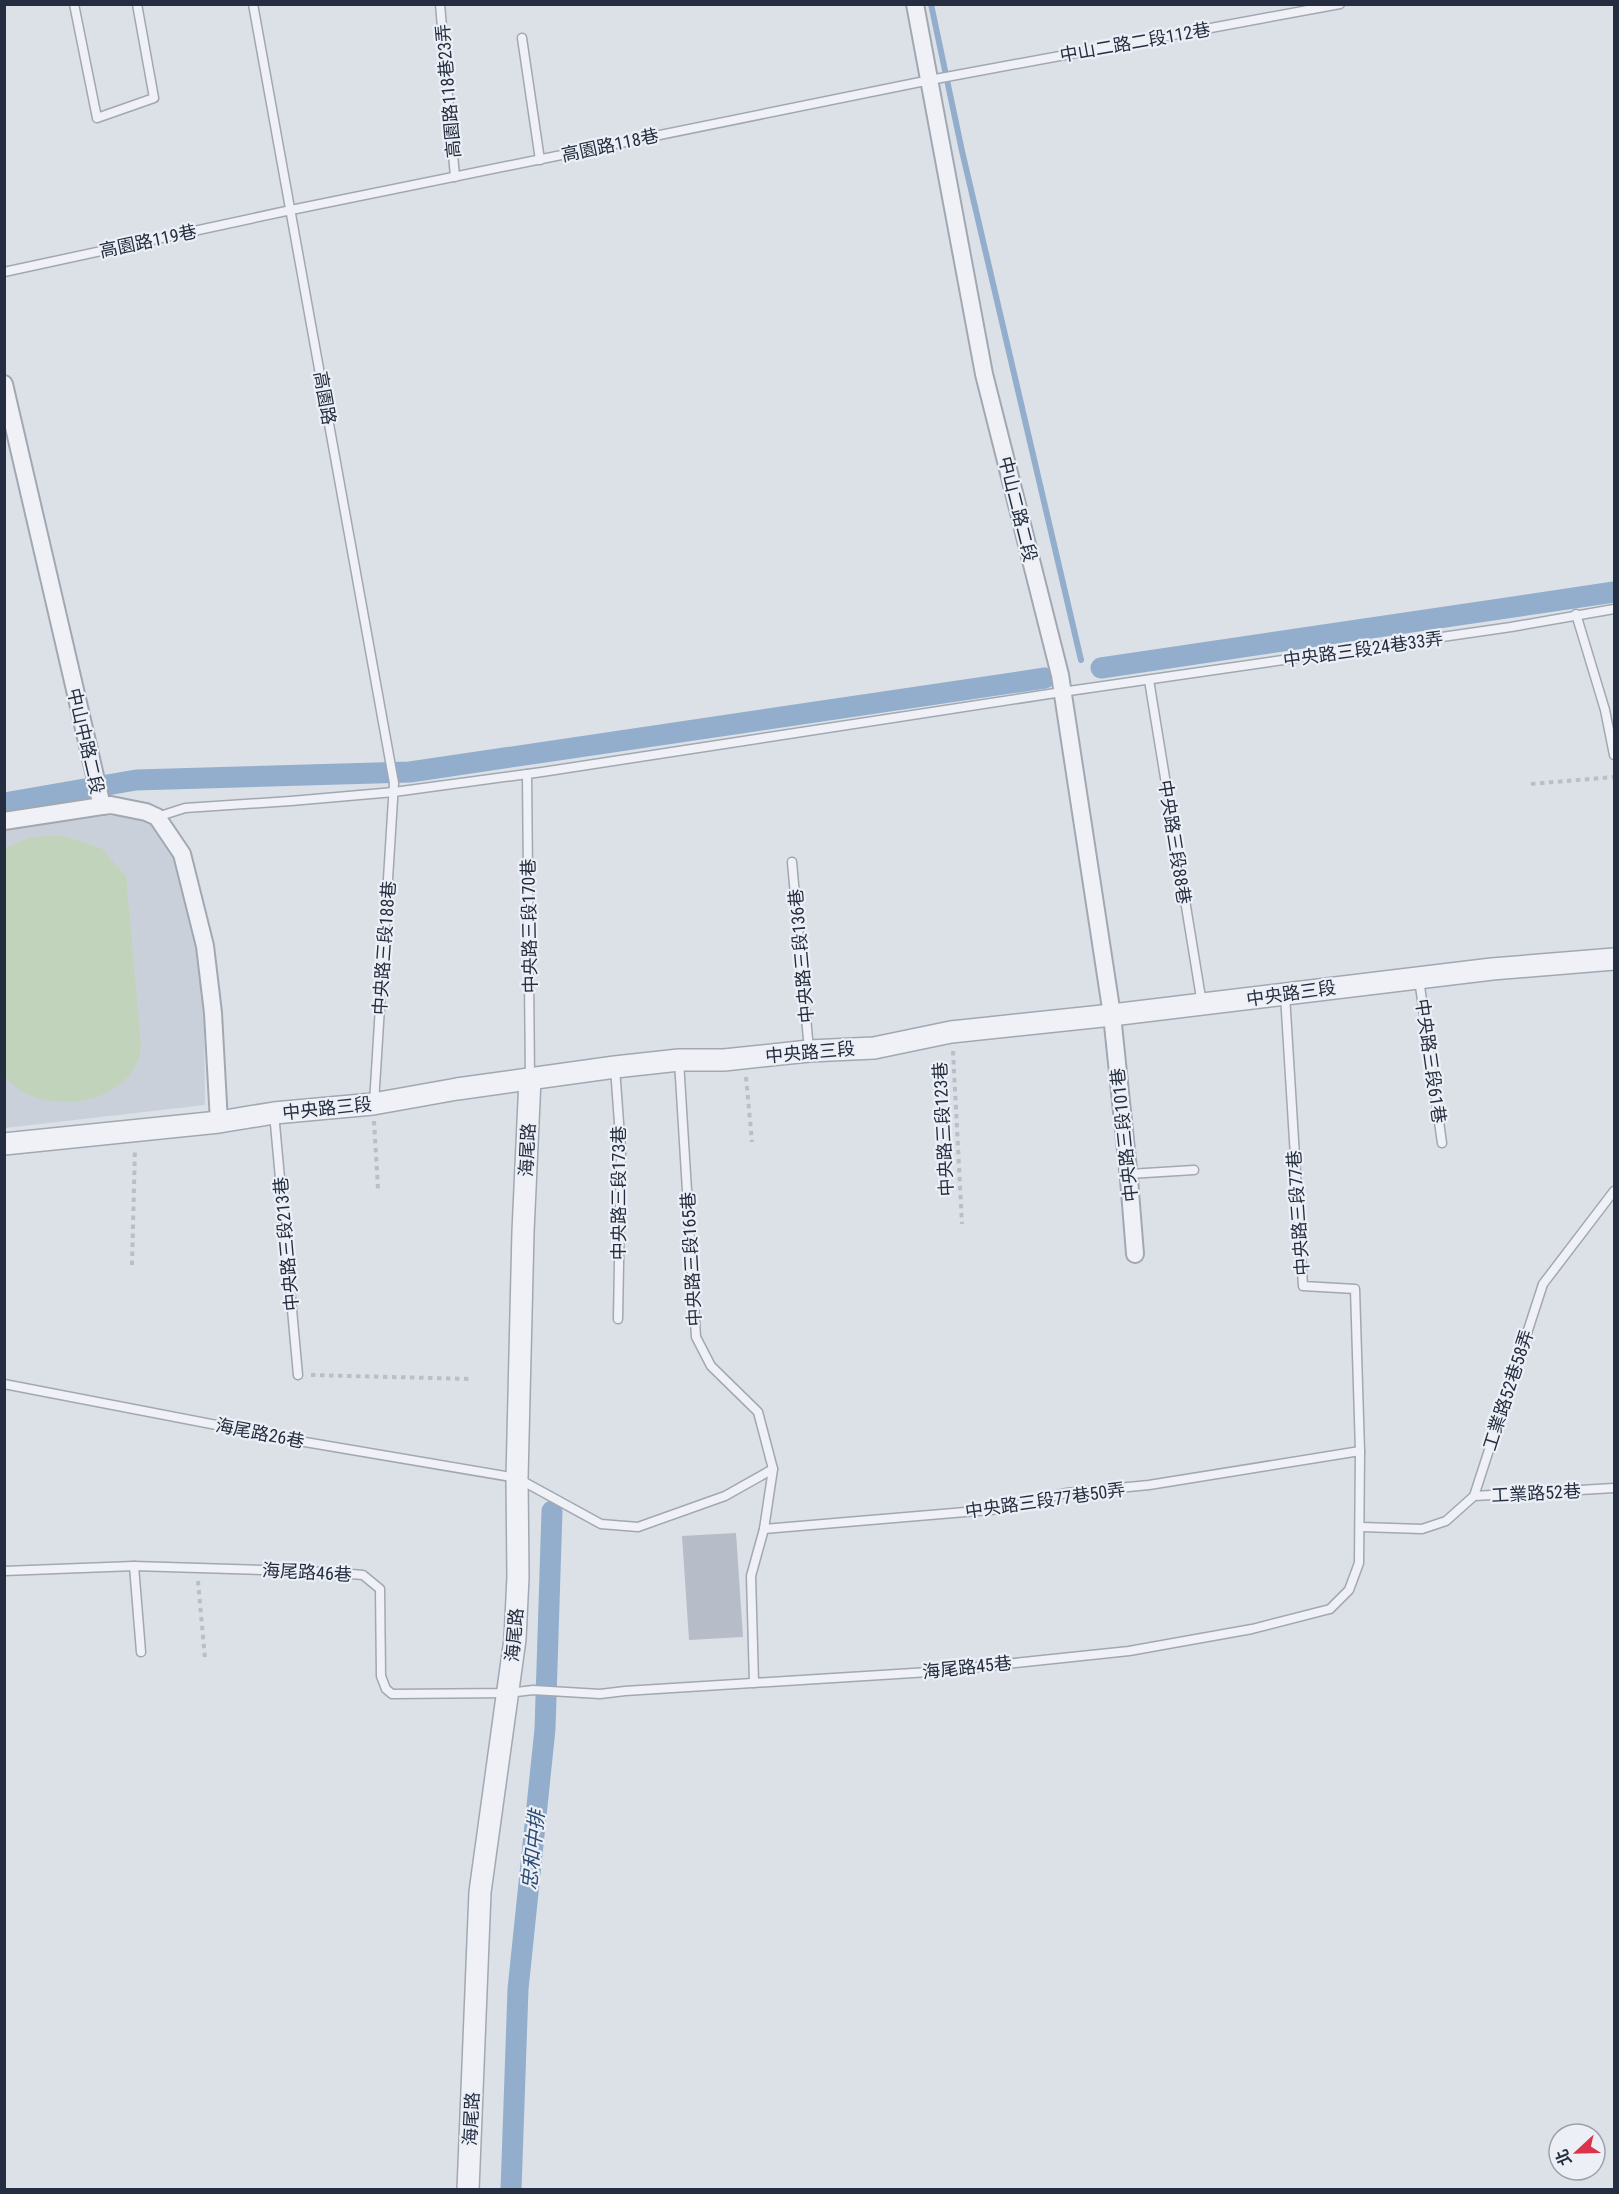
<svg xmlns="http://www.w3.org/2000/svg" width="1619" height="2194" viewBox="0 0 1619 2194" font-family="'Roboto Condensed','Noto Sans TC',sans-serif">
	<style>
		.built { fill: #cad0da }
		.green { fill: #c2d3bc }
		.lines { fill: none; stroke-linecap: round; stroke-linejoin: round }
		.stream { stroke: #93aecc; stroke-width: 6 }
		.canal { stroke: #93aecc; stroke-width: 21 }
		.building { fill: #b6bcc8 }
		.service-casing { stroke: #a1a8b2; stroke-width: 11 }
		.minor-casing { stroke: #a1a8b2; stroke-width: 20 }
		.tertiary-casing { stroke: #a1a8b2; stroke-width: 24 }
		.path { stroke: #babec7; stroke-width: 4; stroke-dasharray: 4.5 4.5; stroke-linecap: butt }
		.service { stroke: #eff1f6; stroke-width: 8 }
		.minor { stroke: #eff1f6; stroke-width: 16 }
		.tertiary { stroke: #eff1f6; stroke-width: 21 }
		.labels { text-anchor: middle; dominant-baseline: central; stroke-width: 4.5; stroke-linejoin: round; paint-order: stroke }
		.street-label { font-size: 18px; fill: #242e40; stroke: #ecf0f6 }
		.water-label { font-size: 20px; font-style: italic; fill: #2b4c77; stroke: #ecf0f6 }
	</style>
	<rect width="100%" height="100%" fill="#dce1e8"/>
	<polygon class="built" points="128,815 157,824 171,845 190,905 200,957 204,1010 205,1105 5,1128 4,829 91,817"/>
	<path class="green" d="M44,836H65L101,848L126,876L141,1045C140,1050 140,1058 137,1063C119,1101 67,1109 31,1096C21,1093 12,1084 5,1077V848L28,838Z"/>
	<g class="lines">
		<polyline class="stream" points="931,4 962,151 1081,660"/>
		<g class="canal">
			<polyline points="1101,668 1614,592"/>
			<polyline points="4,803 136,780 410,772 1045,678"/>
			<polyline points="511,2190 518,1989 545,1729 552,1511"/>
		</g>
	</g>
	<polygon class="building" points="736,1533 743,1637 689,1640 682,1536"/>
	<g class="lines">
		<g class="service-casing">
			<g id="service">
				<polyline points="74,4 97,118 154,98 137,4"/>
				<polyline points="253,4 394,783 374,1103"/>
				<polyline points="440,4 455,177"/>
				<polyline points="522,38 540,160"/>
				<polyline points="4,272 291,210 930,80 1340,4"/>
				<polyline points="1576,614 1605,710 1614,755"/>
				<polyline points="1149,680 1202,1004"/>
				<polyline points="527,774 530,1079"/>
				<polyline points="157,817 185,808 291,801 394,792 542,772 1062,692 1511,627 1614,609"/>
				<polyline points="792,862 809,1050"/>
				<polyline points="1419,979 1442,1143"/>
				<polyline points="679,1061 696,1337 711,1366 758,1412 773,1469 764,1529 751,1576 754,1683"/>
				<polyline points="615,1068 621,1150 618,1319"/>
				<polyline points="274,1113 298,1375"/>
				<polyline points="1129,1174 1194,1170"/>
				<polyline points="4,1384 305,1442 517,1478 601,1524 638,1527 725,1496 773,1469"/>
				<polyline points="1474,1496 1543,1284 1614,1191"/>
				<polyline points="1361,1527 1422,1529 1446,1521 1474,1496 1614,1488"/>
				<polyline points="764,1529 1001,1509 1066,1493 1149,1485 1360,1451"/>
				<polyline points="134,1566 141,1652"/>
				<polyline points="4,1571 134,1566 327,1572 363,1575 380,1589 381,1676 386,1689 392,1694 508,1693 533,1690 600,1694 625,1691 929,1672 1129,1651 1252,1629 1330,1609 1349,1590 1359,1563 1360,1451 1355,1289 1303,1286 1285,995"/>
			</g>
		</g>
		<g class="minor-casing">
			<g id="minor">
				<polyline points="915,4 984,374 1060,675 1112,1015 1129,1179 1135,1254"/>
				<polyline points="4,384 102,806 111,805 146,812 157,817 182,854 205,946 213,1013 219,1122"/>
				<polyline points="4,821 102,806"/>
			</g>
		</g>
		<g class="tertiary-casing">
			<g id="tertiary">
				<polyline points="4,1144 219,1122 274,1113 373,1104 457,1089 615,1067 679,1060 724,1060 809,1051 874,1048 951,1032 1112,1015 1492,969 1614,959"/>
				<polyline points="468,2190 480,1892 515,1639 518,1577 517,1478 523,1232 530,1079"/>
			</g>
		</g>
		<g class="path">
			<polyline points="1531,784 1614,777"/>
			<polyline points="953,1051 962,1224"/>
			<polyline points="746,1077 752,1142"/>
			<polyline points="374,1121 378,1189"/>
			<polyline points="132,1265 135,1148"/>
			<polyline points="311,1375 471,1379"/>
			<polyline points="198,1581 205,1659"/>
		</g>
		<use href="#service" class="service"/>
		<use href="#minor" class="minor"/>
		<use href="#tertiary" class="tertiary"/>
	</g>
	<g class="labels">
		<g class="street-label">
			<text transform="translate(1135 42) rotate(-10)">中山二路二段112巷</text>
			<text transform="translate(448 91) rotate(-95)">高園路118巷23弄</text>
			<text transform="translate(610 145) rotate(-12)">高園路118巷</text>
			<text transform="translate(148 241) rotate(-12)">高園路119巷</text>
			<text transform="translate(325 398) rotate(80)">高園路</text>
			<text transform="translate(1018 509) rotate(76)">中山二路二段</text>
			<text transform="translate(1363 649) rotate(-8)">中央路三段24巷33弄</text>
			<text transform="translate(86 741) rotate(77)">中山中路二段</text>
			<text transform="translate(1175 842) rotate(81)">中央路三段88巷</text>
			<text transform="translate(529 926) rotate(-91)">中央路三段170巷</text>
			<text transform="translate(384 948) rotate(-86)">中央路三段188巷</text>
			<text transform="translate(801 956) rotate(-95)">中央路三段136巷</text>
			<text transform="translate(1291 993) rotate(-8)">中央路三段</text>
			<text transform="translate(810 1052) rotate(-5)">中央路三段</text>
			<text transform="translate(1431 1061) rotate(82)">中央路三段61巷</text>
			<text transform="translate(327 1108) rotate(-6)">中央路三段</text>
			<text transform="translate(943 1129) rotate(-93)">中央路三段123巷</text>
			<text transform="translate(1124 1135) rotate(-96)">中央路三段101巷</text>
			<text transform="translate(527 1150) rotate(-87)">海尾路</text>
			<text transform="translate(618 1193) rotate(-90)">中央路三段173巷</text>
			<text transform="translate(1298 1213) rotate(-94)">中央路三段77巷</text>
			<text transform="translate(286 1244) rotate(-95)">中央路三段213巷</text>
			<text transform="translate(691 1259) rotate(-93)">中央路三段165巷</text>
			<text transform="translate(1508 1390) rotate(-72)">工業路52巷58弄</text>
			<text transform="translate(260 1433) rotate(11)">海尾路26巷</text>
			<text transform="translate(1536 1493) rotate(-3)">工業路52巷</text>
			<text transform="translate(1045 1500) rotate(-8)">中央路三段77巷50弄</text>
			<text transform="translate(307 1572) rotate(3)">海尾路46巷</text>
			<text transform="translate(514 1635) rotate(-85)">海尾路</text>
			<text transform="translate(967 1667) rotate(-6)">海尾路45巷</text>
			<text transform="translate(471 2119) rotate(-87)">海尾路</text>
		</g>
		<g class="water-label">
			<text transform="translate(533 1850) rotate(-84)">忠和中排</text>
		</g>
	</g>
	<rect width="1619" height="2194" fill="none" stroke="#242e40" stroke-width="12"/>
	<g transform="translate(1577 2152) rotate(248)"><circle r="28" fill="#ecf0f6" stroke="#9ca2ad" stroke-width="1.5"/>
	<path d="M0-4.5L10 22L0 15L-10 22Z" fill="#db334a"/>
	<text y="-9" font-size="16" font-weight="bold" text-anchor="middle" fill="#242e40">北</text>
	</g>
</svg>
